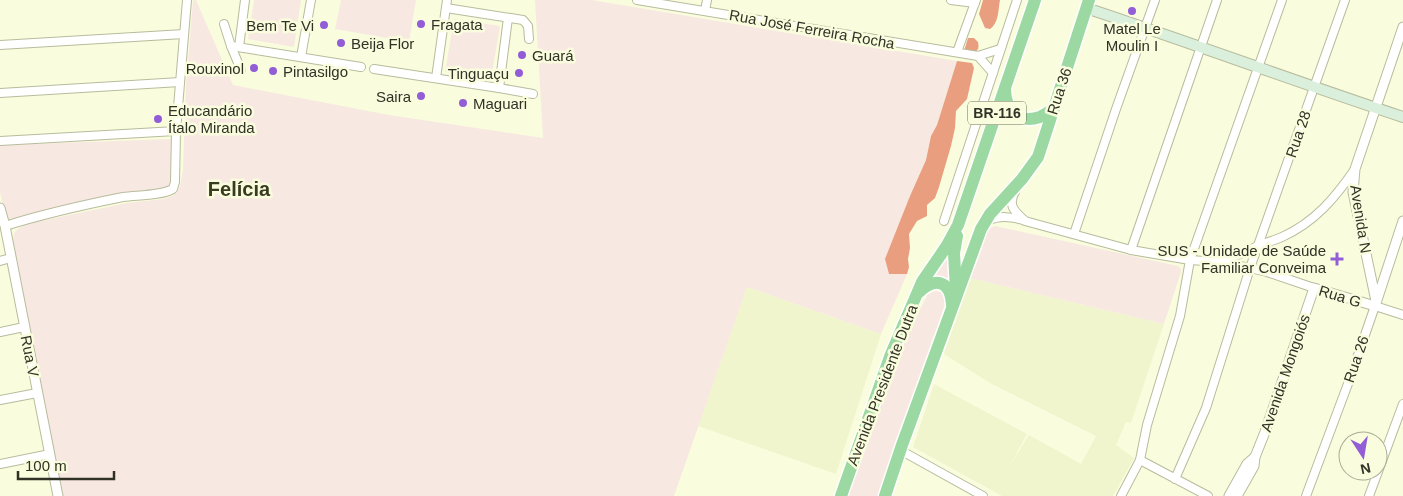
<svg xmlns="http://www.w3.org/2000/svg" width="1403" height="496" viewBox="0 0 1403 496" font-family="Helvetica,sans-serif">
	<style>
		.built { fill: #f0f5cd }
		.green { fill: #f8e8e2 }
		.forest { fill: #e99e7f }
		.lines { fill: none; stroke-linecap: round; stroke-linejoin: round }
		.minor-casing { stroke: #b8bc9d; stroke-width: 10 }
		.tertiary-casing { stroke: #b8bc9d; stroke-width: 11 }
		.secondary-casing { stroke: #b8bc9d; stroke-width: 12 }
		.trunk-casing { stroke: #fff; stroke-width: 15 }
		.minor { stroke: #fff; stroke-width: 8 }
		.tertiary { stroke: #fff; stroke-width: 9 }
		.secondary { stroke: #daf0dc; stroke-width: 10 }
		.trunk { stroke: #9bd8a2; stroke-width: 12 }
		.poi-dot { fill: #925dd6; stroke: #f9fddd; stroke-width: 2 }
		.labels { text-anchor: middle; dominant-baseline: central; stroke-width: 5; stroke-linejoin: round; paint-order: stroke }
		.shield { fill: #f9fddd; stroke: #6d6f5d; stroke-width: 1 }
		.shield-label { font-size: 14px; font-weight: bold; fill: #313226 }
		.poi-label { font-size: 15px; fill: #313226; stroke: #f9fddd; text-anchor: start }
		.street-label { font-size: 15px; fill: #313226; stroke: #f9fddd }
		.district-label { font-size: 20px; font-weight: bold; fill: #3a3c22; stroke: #f9fddd }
	</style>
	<rect width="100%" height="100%" fill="#f9fddd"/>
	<g class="built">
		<polygon points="970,278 1164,324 1131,423 1126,422 1116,445 1134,458 1113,496 1002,496 913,447 934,384 1027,434 1009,467 1029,435 1081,464 1096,436 990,383 944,354"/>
		<polygon points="747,287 881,334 836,474 698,426"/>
	</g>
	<g class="green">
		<polygon points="193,0 196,0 233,85 389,115 543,138 535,0 592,0 957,61 937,125 931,136 926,160 910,196 889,274 907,274 881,334 747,287 674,496 63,496 21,289 13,241 14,233 19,228 30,223 127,203 162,199 172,196 177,193 180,186 183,170 186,85"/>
		<polygon points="254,0 301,0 294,47 248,39"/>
		<polygon points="341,0 416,0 409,42 335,29"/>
		<polygon points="454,19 500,26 491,79 445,72"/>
		<polygon points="171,139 173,141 175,183 169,187 102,199 10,222 6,220 0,192 0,145"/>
		<polygon points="995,226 1178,266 1181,269 1181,272 1164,324 970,278 987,229"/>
		<polygon points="951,248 950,284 933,280"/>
		<path d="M936,291L943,293L946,301L879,496H848C872,427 894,358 928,294Z"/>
	</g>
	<g class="forest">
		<path d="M983,0H1000C998,10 999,23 990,29L985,28L979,14Z"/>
		<path d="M968,38H974L978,42C979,48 979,50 973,53L964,51Z"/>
		<polygon points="957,61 972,63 974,68 967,99 956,111 955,128 951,146 939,187 935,198 927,205 927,216 917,221 909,234 910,248 908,259 909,267 907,274 889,274 885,259 910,196 926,160 931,136 937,125"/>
	</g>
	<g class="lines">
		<g class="minor-casing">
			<g id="minor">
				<polyline points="637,0 978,56 1000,49"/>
				<polyline points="951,0 975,3"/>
				<polyline points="446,8 523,20 528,26 529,39"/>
				<polyline points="705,11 707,0"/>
				<polyline points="508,18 499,88 533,94"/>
				<polyline points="224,24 231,46 241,70"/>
				<polyline points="0,45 184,34"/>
				<polyline points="231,46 361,67"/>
				<polyline points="239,47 245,0"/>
				<polyline points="957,52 976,0"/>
				<polyline points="978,56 993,73"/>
				<polyline points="301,57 311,0"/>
				<polyline points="374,69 499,88"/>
				<polyline points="436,78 447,0"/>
				<polyline points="0,93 180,82"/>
				<polyline points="0,141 176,131"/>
				<path d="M1015,192C1007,205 1015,212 1025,221L1131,250L1190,260L1219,262L1250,268L1267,272L1314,288"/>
				<polyline points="944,221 1017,0"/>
				<path d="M987,221C1000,215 1011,217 1024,220"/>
				<path d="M5,226C43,214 83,205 123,197C137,195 160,196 173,189L175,182L176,131L187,0"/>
				<polyline points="1074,234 1116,109 1155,0"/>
				<polyline points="1131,250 1217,0"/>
				<polyline points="0,261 11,258"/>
				<path d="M1221,261C1235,257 1247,251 1260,245C1268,242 1275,240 1282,237C1315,222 1335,198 1355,169"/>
				<polyline points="0,332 24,327"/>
				<polyline points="0,400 37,393"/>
				<polyline points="900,450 983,496"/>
				<polyline points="1140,460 1208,496"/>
				<polyline points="0,464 50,454"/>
				<polyline points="1175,479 1206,408 1250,268 1345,0"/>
				<polyline points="1121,496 1140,460 1147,425 1180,316 1190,260 1282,0"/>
				<polyline points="1306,496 1349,381 1375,306 1403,315"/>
				<polyline points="1369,496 1403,404"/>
			</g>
		</g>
		<g class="tertiary-casing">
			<g id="tertiary">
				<polyline points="0,208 5,226 58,496"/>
				<polyline points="1376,301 1353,192 1355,169 1403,27"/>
				<polyline points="1229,496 1247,464 1255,457"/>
				<polyline points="1237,496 1254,466 1255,457 1265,432 1314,288 1375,306 1403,221"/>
			</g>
		</g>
		<g class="secondary-casing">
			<path id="secondary" d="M1086,8C1192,43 1297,82 1403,117"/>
		</g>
		<g class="trunk-casing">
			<g id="trunk">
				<path d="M1005,90C1006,111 1018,124 1040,117C1044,115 1049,112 1054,109"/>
				<polyline points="956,290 954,253 957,236"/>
				<path d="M919,292C935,277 950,280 952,304"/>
				<polyline points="841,496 891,354 922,282 946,247 958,225 1035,0"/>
				<polyline points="885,496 902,445 981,229 990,214 1022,179 1038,157 1089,0"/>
			</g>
		</g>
		<use href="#minor" class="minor"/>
		<use href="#tertiary" class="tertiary"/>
		<use href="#secondary" class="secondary"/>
		<use href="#trunk" class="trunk"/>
	</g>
	<g class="poi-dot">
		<circle cx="1132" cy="11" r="5"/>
		<circle cx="421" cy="24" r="5"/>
		<circle cx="324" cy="25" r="5"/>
		<circle cx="341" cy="43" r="5"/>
		<circle cx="522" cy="55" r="5"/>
		<circle cx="254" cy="68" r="5"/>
		<circle cx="273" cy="71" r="5"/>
		<circle cx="519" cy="73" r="5"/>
		<circle cx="421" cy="96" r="5"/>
		<circle cx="463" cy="103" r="5"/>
		<circle cx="158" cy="119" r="5"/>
		<path d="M1334.5 251.5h5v5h5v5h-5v5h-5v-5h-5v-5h5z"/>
	</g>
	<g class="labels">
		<rect class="shield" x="968" y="101.5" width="58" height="23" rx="4"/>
		<g class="shield-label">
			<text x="997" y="113">BR-116</text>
		</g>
		<g class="poi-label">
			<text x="431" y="24">Fragata</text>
			<text x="314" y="25" text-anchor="end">Bem Te Vi</text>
			<text x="1132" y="28" text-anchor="middle">Matel Le<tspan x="1132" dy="17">Moulin I</tspan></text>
			<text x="351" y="43">Beija Flor</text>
			<text x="532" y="55">Guará</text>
			<text x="244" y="68" text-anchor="end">Rouxinol</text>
			<text x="283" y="71">Pintasilgo</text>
			<text x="509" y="73" text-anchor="end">Tinguaçu</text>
			<text x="411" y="96" text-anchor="end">Saira</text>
			<text x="473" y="103">Maguari</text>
			<text x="168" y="110">Educandário<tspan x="168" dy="17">Ítalo Miranda</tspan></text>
			<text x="1326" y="250" text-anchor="end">SUS - Unidade de Saúde<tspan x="1326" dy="17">Familiar Conveima</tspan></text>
		</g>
		<g class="street-label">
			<text transform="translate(812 29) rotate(10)">Rua José Ferreira Rocha</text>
			<text transform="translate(1059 91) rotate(-72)">Rua 36</text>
			<text transform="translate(1298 134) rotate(-71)">Rua 28</text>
			<text transform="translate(1361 219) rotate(81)">Avenida N</text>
			<text transform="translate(1340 296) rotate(17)">Rua G</text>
			<text transform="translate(30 356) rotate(79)">Rua V</text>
			<text transform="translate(1356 359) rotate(-71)">Rua 26</text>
			<text transform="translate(1285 373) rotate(-71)">Avenida Mongoiós</text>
			<text transform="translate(882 385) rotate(-69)">Avenida Presidente Dutra</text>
		</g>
		<g class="district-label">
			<text x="239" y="189">Felícia</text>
		</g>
	</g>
	<g transform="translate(1363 456) rotate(168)"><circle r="24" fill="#f9fddd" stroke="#a9ac94"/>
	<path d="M0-4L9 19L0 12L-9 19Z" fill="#925dd6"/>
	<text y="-8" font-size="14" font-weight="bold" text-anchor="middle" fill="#313226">N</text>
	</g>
	<path d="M18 471v8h96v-8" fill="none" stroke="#313226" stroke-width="2.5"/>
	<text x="25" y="471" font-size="15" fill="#313226" stroke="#f9fddd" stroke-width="4" paint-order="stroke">100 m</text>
</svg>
